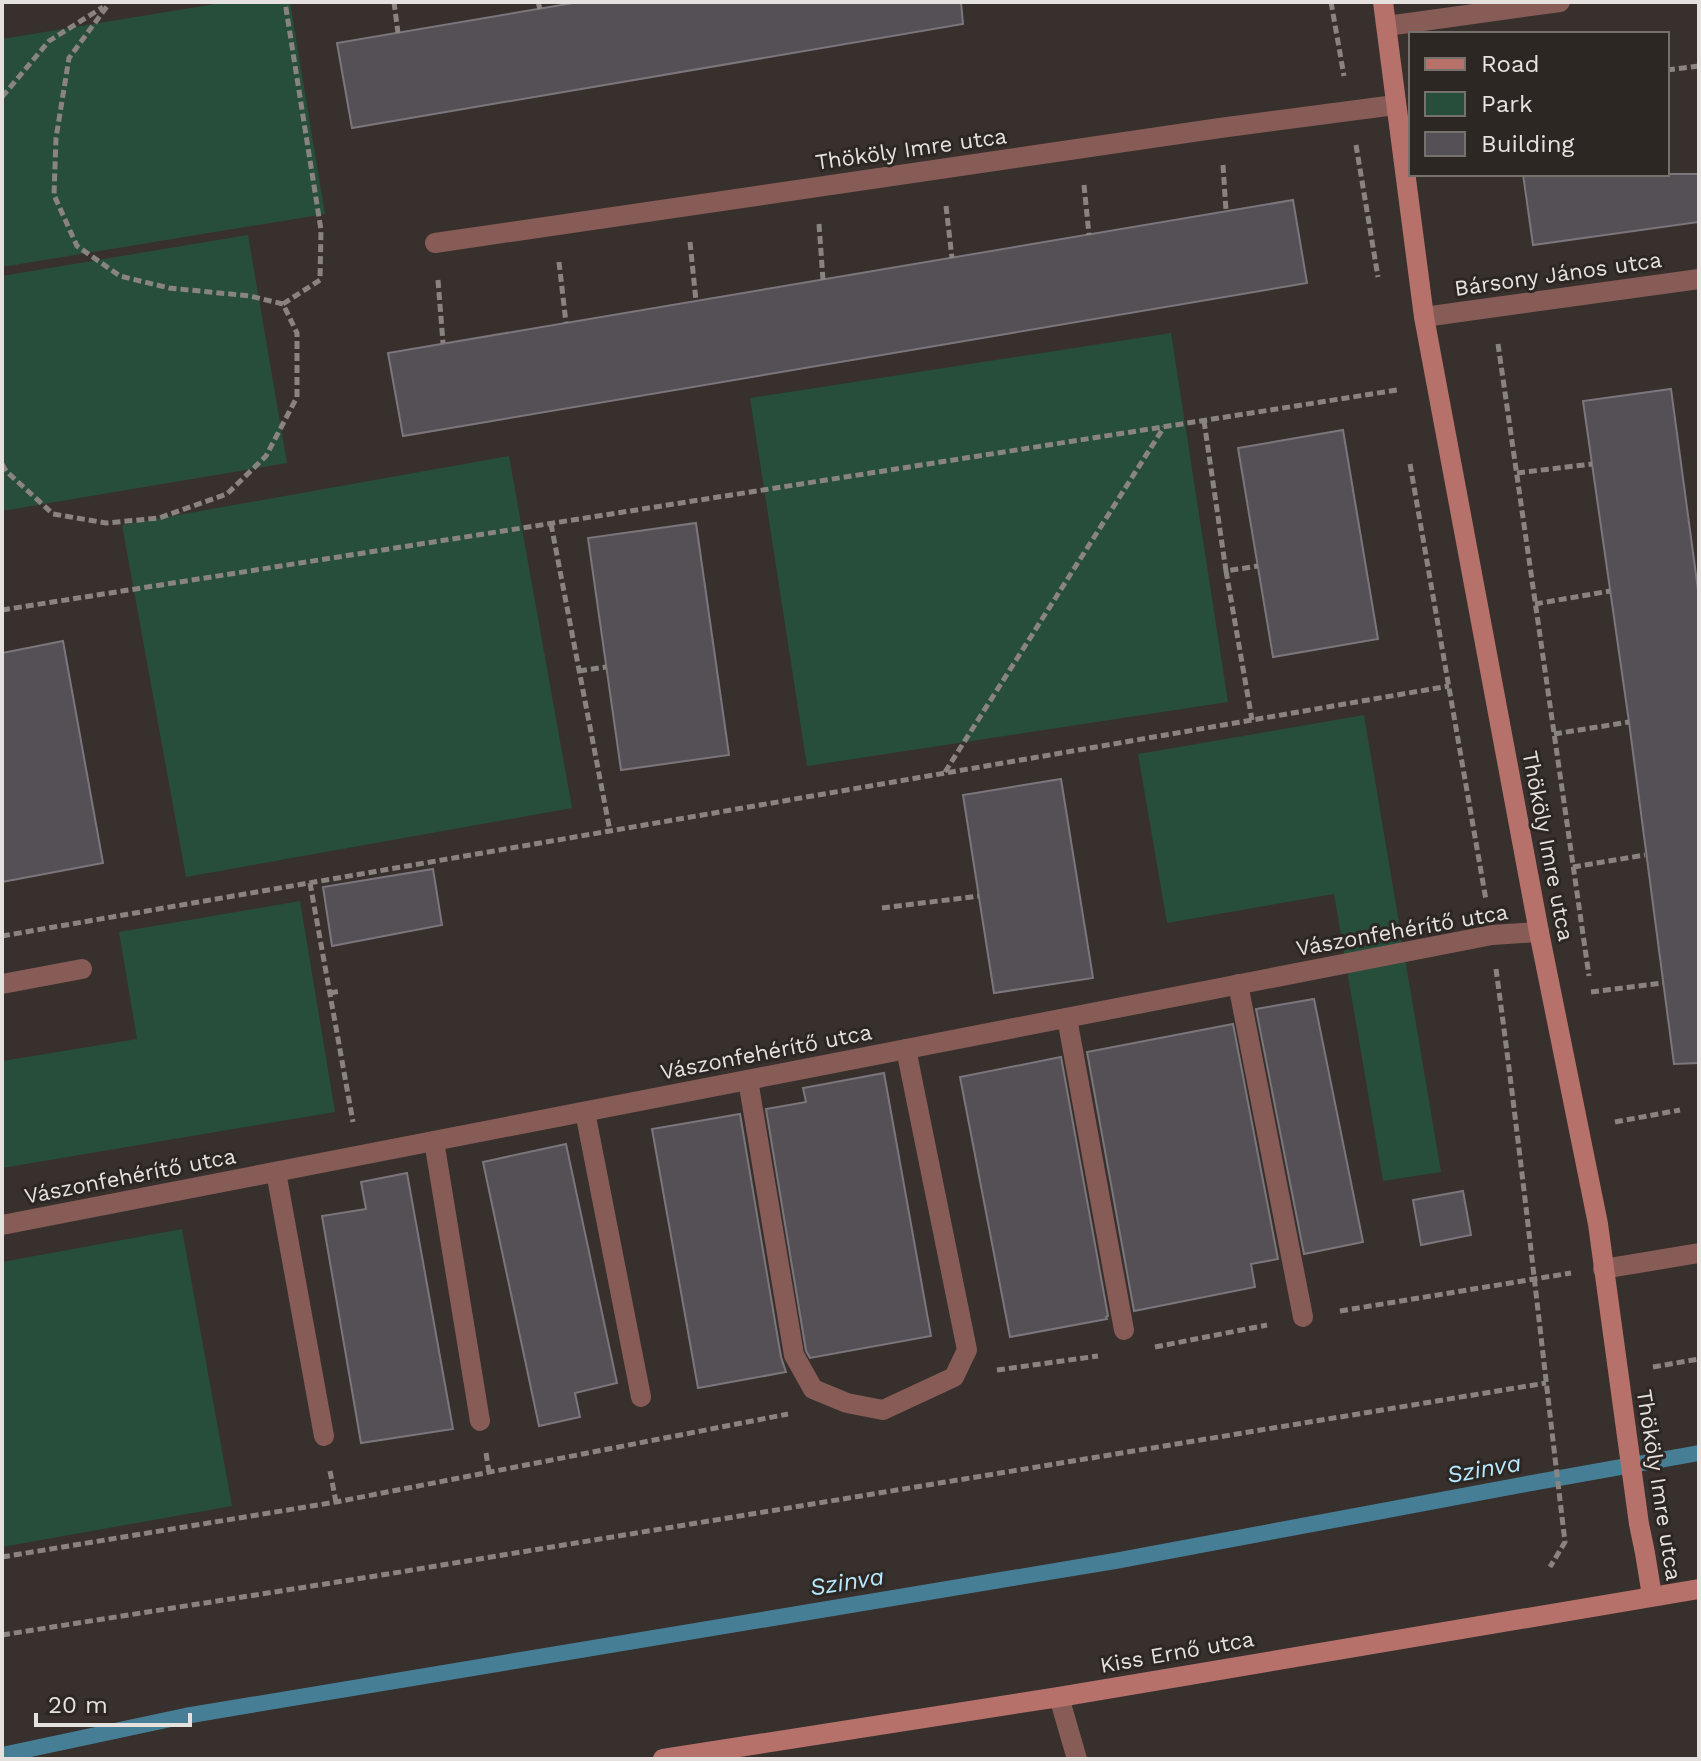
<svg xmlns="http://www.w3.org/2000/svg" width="1701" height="1761" viewBox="0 0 1701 1761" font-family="'Work Sans',sans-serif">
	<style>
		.green { fill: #274d3b }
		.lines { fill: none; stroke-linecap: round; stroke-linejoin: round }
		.stream { stroke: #467e95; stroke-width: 16 }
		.building { fill: #545056; stroke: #7a767c; stroke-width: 2 }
		.path { stroke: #8a8481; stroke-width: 5; stroke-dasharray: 8 4; stroke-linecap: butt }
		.lane { stroke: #875c57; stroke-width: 20 }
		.street { stroke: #875c57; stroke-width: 20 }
		.secondary { stroke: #b6716b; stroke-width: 20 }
		.labels { text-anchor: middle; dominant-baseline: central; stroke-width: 6; stroke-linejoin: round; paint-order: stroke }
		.street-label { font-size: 22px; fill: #e5e1de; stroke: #2d2723 }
		.water-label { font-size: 24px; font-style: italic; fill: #b6e8fe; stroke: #2d2723 }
	</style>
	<rect width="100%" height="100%" fill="#38302d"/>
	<g class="green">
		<polygon points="227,2 290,2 325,214 2,267 2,39"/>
		<polygon points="248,235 287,463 2,511 2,276"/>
		<polygon points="1171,333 1228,702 807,766 750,398"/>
		<polygon points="509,456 572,808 186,877 122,525"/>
		<polygon points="1364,715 1441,1172 1383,1181 1334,894 1167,923 1138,754"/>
		<polygon points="300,901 335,1112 2,1168 2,1061 137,1039 119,932"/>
		<polygon points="182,1229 232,1506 2,1547 2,1262"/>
	</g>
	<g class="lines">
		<polyline class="stream" points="2,1755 185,1716 1115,1561 1521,1485 1699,1453"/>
	</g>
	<g class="building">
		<polygon points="579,2 961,2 963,24 352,128 337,43"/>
		<polygon points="1523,174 1699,174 1699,222 1533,245"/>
		<polygon points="1293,200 1307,283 403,436 388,353"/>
		<polygon points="1671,389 1699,597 1699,1063 1674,1064 1629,722 1583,401"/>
		<polygon points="1343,430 1378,639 1273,657 1238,448"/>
		<polygon points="696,523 729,755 621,770 588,538"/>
		<polygon points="63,641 103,863 2,882 2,653"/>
		<polygon points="1061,779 1093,978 994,993 963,795"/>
		<polygon points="433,869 442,925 332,946 323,887"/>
		<polygon points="1314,999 1363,1242 1304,1254 1256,1009"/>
		<polygon points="1233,1024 1278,1259 1251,1264 1255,1287 1134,1311 1087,1052"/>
		<polygon points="1061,1057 1108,1316 1106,1317 1107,1319 1010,1337 960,1077"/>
		<polygon points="884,1073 931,1336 810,1358 806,1351 766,1109 806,1102 803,1088"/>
		<polygon points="740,1114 781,1357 786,1372 698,1388 652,1129"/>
		<polygon points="566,1144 617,1383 575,1393 580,1417 539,1426 483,1162"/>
		<polygon points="407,1173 453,1429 361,1443 322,1216 366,1209 361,1182"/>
		<polygon points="1463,1191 1471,1235 1421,1245 1413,1200"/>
	</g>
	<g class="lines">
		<g class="path">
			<polyline points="394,2 398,33"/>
			<polyline points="538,2 540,9"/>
			<polyline points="1331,2 1344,76"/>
			<polyline points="1667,70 1699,66"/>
			<polyline points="2,97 49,41 103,7"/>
			<polyline points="1356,145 1378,277"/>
			<polyline points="1223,165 1226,211"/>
			<polyline points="1084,185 1089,235"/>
			<polyline points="946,206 952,258"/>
			<polyline points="819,224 823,280"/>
			<polyline points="690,242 696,301"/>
			<polyline points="559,262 566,323"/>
			<polyline points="438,280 443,343"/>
			<polyline points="283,304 320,280 321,230 285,2"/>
			<polyline points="1498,344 1589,976"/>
			<polyline points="1204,421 1226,571 1258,566"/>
			<polyline points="2,464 6,471 53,514 106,523 159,518 227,494 266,456 297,397 297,333 283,304 250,296 169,288 120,276 77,246 54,195 56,138 69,58 108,5"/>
			<polyline points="1410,464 1486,900"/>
			<polyline points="1517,473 1592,464"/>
			<polyline points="551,524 610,831"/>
			<polyline points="1226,571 1252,720"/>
			<polyline points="1535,604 1610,591"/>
			<polyline points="2,610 1397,390"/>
			<polyline points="579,671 606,667"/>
			<polyline points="1554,734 1629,722"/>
			<polyline points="945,772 1164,427"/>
			<polyline points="1573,867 1645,855"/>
			<polyline points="310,883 353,1122"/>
			<polyline points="882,908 979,896"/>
			<polyline points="2,936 1449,686"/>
			<path d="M1496,969C1522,1160 1542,1351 1565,1542L1550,1567"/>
			<polyline points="1591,992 1663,983"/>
			<polyline points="330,993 340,991"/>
			<polyline points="1615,1122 1680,1110"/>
			<polyline points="1340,1311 1571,1273"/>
			<polyline points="1155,1347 1267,1325"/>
			<polyline points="1653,1367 1699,1359"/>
			<polyline points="997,1370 1098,1356"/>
			<polyline points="486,1453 489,1472"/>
			<polyline points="330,1471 336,1502"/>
			<polyline points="2,1557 336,1502 788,1414"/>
			<polyline points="2,1635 388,1574 1546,1383"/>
		</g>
		<g class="lane">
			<polyline points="435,243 1220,128 1395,105"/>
			<polyline points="2,984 82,969"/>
			<polyline points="1238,984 1303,1317"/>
			<polyline points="1067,1018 1124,1330"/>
			<polyline points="748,1080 794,1355 813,1389 847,1403 883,1410 954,1377 967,1350 906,1049"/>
			<polyline points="585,1112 641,1397"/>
			<polyline points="434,1141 480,1421"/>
			<polyline points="276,1172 324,1436"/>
		</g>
		<g class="street">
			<polyline points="1387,26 1560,2"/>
			<polyline points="1424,317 1699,279"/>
			<polyline points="2,1225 1492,935 1539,932"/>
			<polyline points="1603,1269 1699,1253"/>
			<polyline points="1059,1697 1077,1759"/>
		</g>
		<g class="secondary">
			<polyline points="1383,2 1424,317 1539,932 1598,1224 1639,1524 1645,1553 1652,1596"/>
			<polyline points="663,1759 1059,1697 1699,1589"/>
		</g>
	</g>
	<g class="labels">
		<g class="street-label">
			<text transform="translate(911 149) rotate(-8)">Thököly Imre utca</text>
			<text transform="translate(1558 274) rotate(-8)">Bársony János utca</text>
			<text transform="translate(1548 846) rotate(79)">Thököly Imre utca</text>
			<text transform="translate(1402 930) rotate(-10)">Vászonfehérítő utca</text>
			<text transform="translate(766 1052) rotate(-11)">Vászonfehérítő utca</text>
			<text transform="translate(130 1176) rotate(-11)">Vászonfehérítő utca</text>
			<text transform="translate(1659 1485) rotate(81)">Thököly Imre utca</text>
			<text transform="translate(1177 1652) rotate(-10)">Kiss Ernő utca</text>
		</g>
		<g class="water-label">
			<text transform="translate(1484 1469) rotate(-10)">Szinva</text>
			<text transform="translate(847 1582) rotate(-9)">Szinva</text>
		</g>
	</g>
	<rect width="1701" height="1761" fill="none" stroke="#e5e1de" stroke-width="8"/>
	<rect x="1409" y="32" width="260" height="144" fill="#2d2723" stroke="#77716e" stroke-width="2"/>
	<rect x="1425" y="58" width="40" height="12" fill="#b6716b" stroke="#77716e" stroke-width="2"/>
	<text x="1481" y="72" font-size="24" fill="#e5e1de">Road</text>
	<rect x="1425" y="92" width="40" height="24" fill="#274d3b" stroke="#77716e" stroke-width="2"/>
	<text x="1481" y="112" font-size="24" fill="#e5e1de">Park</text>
	<rect x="1425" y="132" width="40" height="24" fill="#545056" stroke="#77716e" stroke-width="2"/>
	<text x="1481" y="152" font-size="24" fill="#e5e1de">Building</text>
	<path d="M36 1713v12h154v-12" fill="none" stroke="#e5e1de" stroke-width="4"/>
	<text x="48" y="1713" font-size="24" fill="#e5e1de" stroke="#2d2723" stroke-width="6" paint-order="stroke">20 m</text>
</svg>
